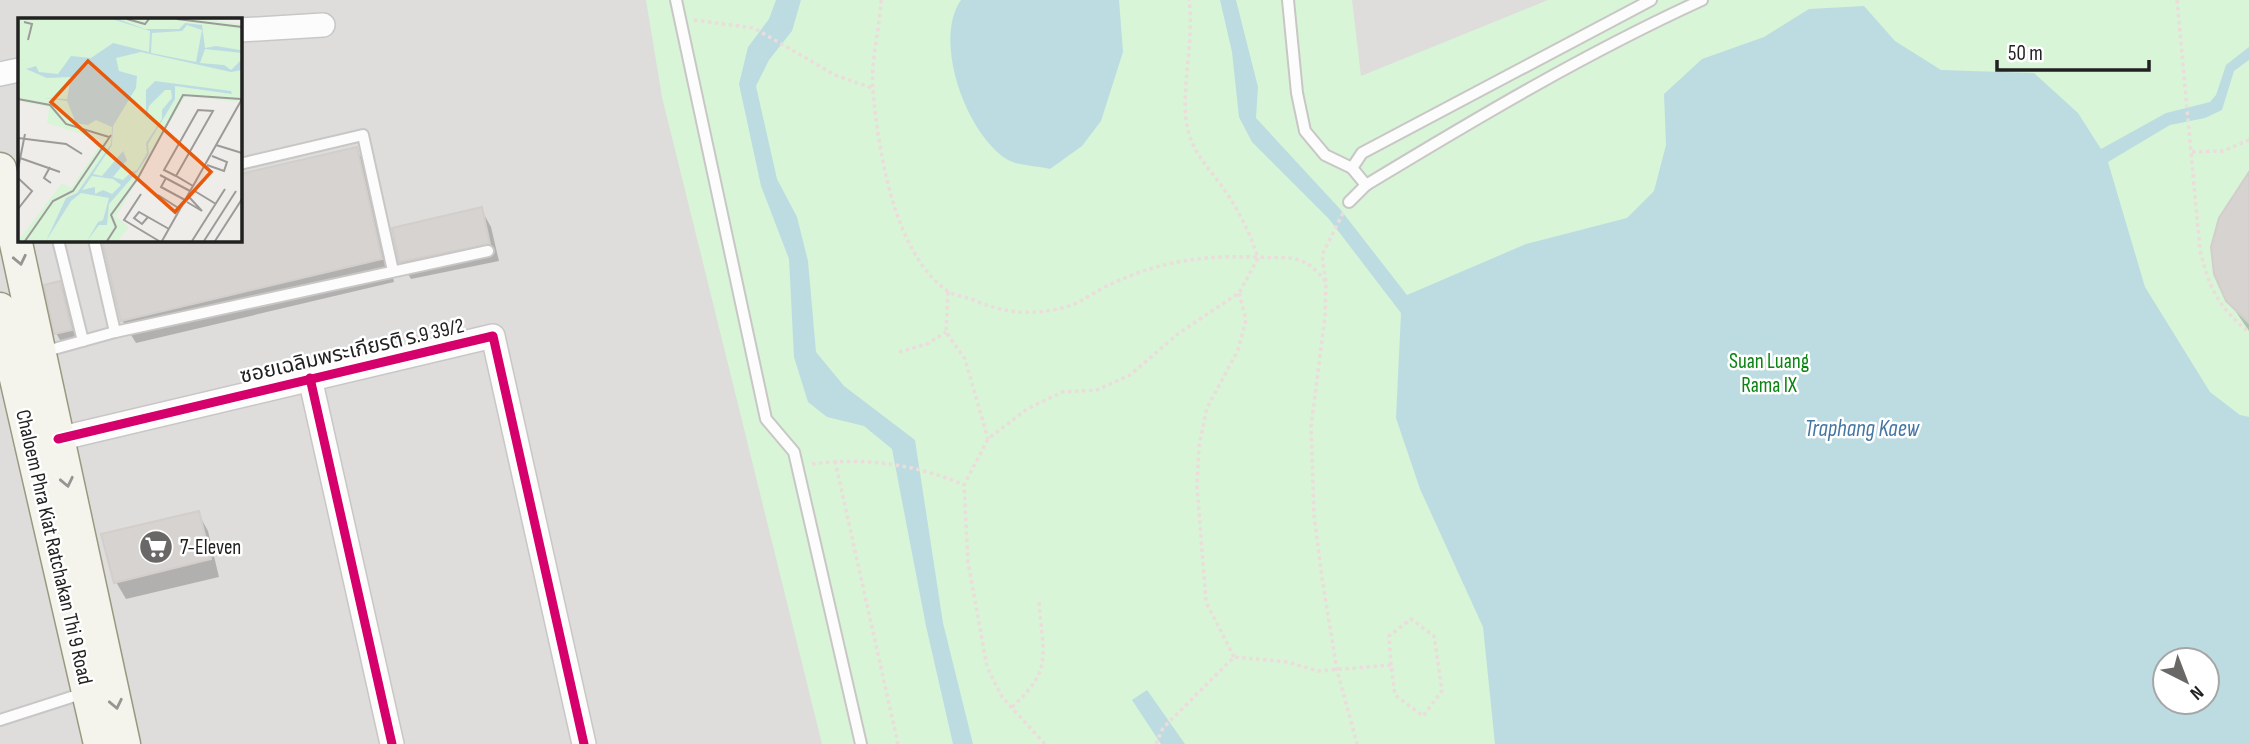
<svg xmlns="http://www.w3.org/2000/svg" width="2249" height="744" viewBox="0 0 2249 744" font-family="'Sofia Sans Condensed','Noto Sans Thai',sans-serif">
	<style>
		.residential { fill: #dedddb; fill-rule: evenodd }
		.park { fill: #d8f5d8; fill-rule: evenodd }
		.water { fill: #bddce2; fill-rule: evenodd }
		.shadow { fill: #0003 }
		.building { fill: #d6d3d1; stroke: #d2cecb; stroke-width: 2 }
		.lines { fill: none; stroke-linecap: round; stroke-linejoin: round }
		.service-casing { stroke: #c8c7c6; stroke-width: 14 }
		.minor-casing { stroke: #c8c7c6; stroke-width: 26 }
		.secondary-casing { stroke: #999981; stroke-width: 35 }
		.path { stroke: #ecdcdb; stroke-width: 3.5; stroke-dasharray: 3.5 3.5; stroke-linecap: butt }
		.service { stroke: #fdfcfc; stroke-width: 10 }
		.minor { stroke: #fdfcfc; stroke-width: 23 }
		.secondary { stroke: #f4f4ec; stroke-width: 32 }
		.cycleway-casing { stroke: #fff; stroke-width: 13 }
		.cycleway { stroke: #d6006c; stroke-width: 9 }
		.oneway { stroke: #959591 }
		.labels { text-anchor: middle; dominant-baseline: central; stroke-width: 5; stroke-linejoin: round; paint-order: stroke }
		.street-label { font-size: 21px; fill: #212121; stroke: #fff }
		.park-label { font-size: 21px; fill: #0a8412; stroke: #fff }
		.poi-label { font-size: 21px; fill: #212121; stroke: #fff; text-anchor: start }
		.water-label { font-size: 23px; font-style: italic; fill: #4576a3; stroke: #fff }
		.inset-road { fill: none; stroke: #9d9b9a; stroke-width: 2 }
		.view { fill: #e8590c; fill-opacity: 0.15; stroke: #e8590c; stroke-width: 3.5 }
		.inset-edge { fill: none; stroke: #212121; stroke-width: 3.5 }
	</style>
	<rect width="100%" height="100%" fill="#efedea"/>
	<path class="residential" d="M0,0H2249V744H0ZM19,19H240V240H19ZM2165,660H2207V702H2165Z"/>
	<path class="park" d="M646,0H1352L1361,76L1548,0H2249V744H822L662,97ZM2165,660H2207V702H2165Z"/>
	<g class="water">
		<polygon points="776,0 801,0 792,31 769,60 756,86 777,179 797,217 808,261 816,352 844,386 915,440 943,623 973,744 953,744 926,626 892,449 864,426 827,417 808,402 794,357 789,259 761,186 739,84 748,47 769,19"/>
		<path d="M961,0H1119L1123,52L1101,121L1082,146L1050,169C1038,166 1019,166 1008,160C967,136 932,41 961,0Z"/>
		<path d="M1220,0H1236L1258,87L1256,118L1340,209L1407,295L1526,244L1627,218L1654,191L1666,145L1664,94L1702,59L1764,37L1809,9L1864,6L1895,41L1941,70L2034,73L2078,113L2101,149L2166,113L2210,102L2216,95L2226,65L2249,47V60L2234,71L2222,110L2205,118L2170,125L2108,162L2145,287L2210,392L2240,415L2249,417V744H1495L1483,627L1420,489L1396,418L1401,313L1329,219L1252,142L1239,117L1232,52ZM2165,660H2207V702H2165Z"/>
		<polygon points="1147,690 1185,744 1161,744 1132,700"/>
	</g>
	<g class="shadow">
		<polygon points="356,149 370,171 394,282 136,343 122,320 104,240 240,240 240,176"/>
		<polygon points="2249,183 2249,331 2228,300"/>
		<polygon points="481,209 491,227 499,261 411,279 401,262"/>
		<polygon points="59,283 66,294 77,341 63,345 56,333"/>
		<polygon points="198,513 208,531 219,577 126,599 116,582"/>
	</g>
	<g class="building">
		<polygon points="357,147 382,259 121,321 102,240 240,240 240,174"/>
		<polygon points="2249,172 2249,323 2226,301 2214,274 2211,247 2219,218"/>
		<polygon points="482,207 490,244 399,262 392,228"/>
		<polygon points="60,281 72,330 54,334 44,285"/>
		<polygon points="199,511 211,559 114,583 101,534"/>
	</g>
	<g class="lines">
		<g class="service-casing">
			<g id="service">
				<polyline points="676,0 766,419 794,452 861,744"/>
				<polyline points="1288,0 1297,93 1305,131 1325,155 1352,168 1366,185 1349,202"/>
				<polyline points="240,164 363,135 393,271"/>
				<polyline points="1352,168 1362,153 1651,0"/>
				<path d="M1366,185C1475,119 1586,53 1702,0"/>
				<polyline points="58,240 83,341"/>
				<polyline points="94,240 115,332"/>
				<polyline points="43,352 115,332 488,251"/>
				<polyline points="0,720 84,693"/>
			</g>
		</g>
		<g class="minor-casing">
			<g id="minor">
				<polyline points="240,30 323,25"/>
				<polyline points="0,74 19,70"/>
				<polyline points="310,378 392,744"/>
				<polyline points="58,439 493,336 584,744"/>
			</g>
		</g>
		<g class="secondary-casing">
			<g id="secondary">
				<polyline points="0,169 124,744"/>
				<polyline points="0,309 100,744"/>
			</g>
		</g>
		<g class="path">
			<path d="M881,0C880,28 870,63 873,90C878,150 894,252 946,290C954,296 967,297 976,301C1008,314 1035,316 1069,306C1084,301 1097,290 1111,284C1160,261 1204,255 1256,257C1291,259 1303,252 1326,282"/>
			<path d="M2177,0L2200,250C2209,288 2219,308 2249,332"/>
			<polyline points="694,20 754,28 835,75 872,88"/>
			<polyline points="2192,152 2223,151 2249,140"/>
			<polyline points="1343,213 1322,255 1326,282 1325,317 1311,426 1314,515 1322,578 1337,670 1357,744"/>
			<polyline points="948,292 946,332 965,359 988,439"/>
			<polyline points="899,352 927,344 946,332"/>
			<polyline points="835,461 898,744"/>
			<path d="M812,464C863,457 916,464 964,485"/>
			<polyline points="1234,657 1206,602 1197,486 1199,446 1207,408 1238,350 1246,320 1239,293"/>
			<path d="M1012,707C1055,668 1042,654 1039,600"/>
			<path d="M1045,744L1002,697L987,667L968,562L964,485L988,439L1027,409L1062,392L1097,390L1130,375L1179,333L1239,293L1258,258C1250,232 1237,207 1221,185C1207,166 1194,154 1188,130C1179,97 1195,40 1189,0"/>
			<polyline points="1156,744 1163,728 1234,657 1288,662 1318,671 1391,665 1395,695 1423,716 1442,691 1434,636 1411,619 1389,636 1391,665"/>
		</g>
		<use href="#service" class="service"/>
		<use href="#minor" class="minor"/>
		<use href="#secondary" class="secondary"/>
		<g class="cycleway-casing">
			<g id="cycleway">
				<polyline points="310,378 392,744"/>
				<polyline points="58,439 493,336 584,744"/>
			</g>
		</g>
		<use href="#cycleway" class="cycleway"/>
	</g>
	<defs><path id="oneway-chevron" d="M-2-3.5L2.5 0L-2 3.5" fill="none" stroke-width="1.6" stroke-linecap="round" stroke-linejoin="round" transform="scale(1.75)"/></defs>
	<g class="oneway">
		<use href="#oneway-chevron" transform="translate(20 260) rotate(78)"/>
		<use href="#oneway-chevron" transform="translate(67 482) rotate(78)"/>
		<use href="#oneway-chevron" transform="translate(116 704) rotate(78)"/>
	</g>
	<defs>
		<g id="supermarket-disc" transform="scale(1.75)"><circle r="9.5" fill="#696867" stroke="#fff"/><path d="M-6-5.5h2.5l.6 2H6L4.5 2H-2.5L-4.4-4H-6ZM-1.5 3.2a1.3 1.3 0 1 0 .1 0ZM3 3.2a1.3 1.3 0 1 0 .1 0Z" fill="#fff"/></g>
	</defs>
	<g fill-rule="evenodd">
		<use href="#supermarket-disc" x="156" y="547"/>
	</g>
	<g class="labels">
		<g class="street-label">
			<text transform="translate(352 351) rotate(-13)">ซอยเฉลิมพระเกียรติ ร.9 39/2</text>
			<text transform="translate(54 547) rotate(77)">Chaloem Phra Kiat Ratchakan Thi 9 Road</text>
		</g>
		<g class="park-label">
			<text x="1769" y="361">Suan Luang<tspan x="1769" dy="24">Rama IX</tspan></text>
		</g>
		<g class="poi-label">
			<text x="180" y="547">7-Eleven</text>
		</g>
		<g class="water-label">
			<text x="1862" y="429">Traphang Kaew</text>
		</g>
	</g>
	<g transform="translate(18 18)">
		<rect width="224" height="224" fill="#efedea"/>
		<path d="M0,1H188L224,6V75L219,84L167,78L98,199L111,209L100,223H0L44,165L53,170L85,123L29,105L31,89L0,83Z" fill="#d8f5d8"/>
		<path d="M94,1H100L127,11H161L167,5L184,7L187,30L198,28L222,32L224,35L187,31L182,45L206,47L213,52L224,41V52L213,54L123,34L98,40L101,53L119,58L118,70L95,108L94,127L75,156L84,158L105,133L109,142L95,159L105,162L113,154L119,152L129,135L128,125L144,101V92L154,80L153,72H147L131,88L128,100V72L137,63L213,73L214,76L157,68V81L130,126L131,136L120,153L91,186L89,207H81L69,223L80,204L85,202L91,180L63,175L53,183L28,223L48,180L59,175L93,126L94,109L78,102L70,107L58,105L49,83L26,80L49,81L53,59L29,60L8,51L18,48L21,54L40,56L53,38L73,40L95,25L131,34L132,13ZM169,7L184,12L178,44L133,35L134,15L164,13ZM74,158L95,161L103,167L94,176L85,172L77,176V169L64,172Z" fill="#bddce2" fill-rule="evenodd"/>
		<path class="inset-road" d="M109,1L127,6L131,1M159,1L224,9M6,4L14,6L10,22M0,81L32,87L48,106L91,119M0,120L48,126L64,136M198,127L224,135M2,140L42,154M189,147L206,153L209,144L194,138M32,149L26,160L33,165M0,151L7,116M142,157L172,173M158,158L195,93L180,92L146,152L158,158L175,168M0,160L14,173L0,191M148,160L143,169L167,182M175,172L198,186M123,176L106,202L141,223M140,177L162,191M169,184L184,193L171,179M130,199L124,206L116,200L121,194L151,211M7,223L35,183L55,173L93,117M89,223L98,209L93,197L120,160L165,77L223,81M144,223L224,81M174,223L207,171M186,223L218,173M197,223L224,181"/>
		<path class="view" d="M70,43L193,154L157,194L33,84Z"/>
		<rect width="224" height="224" class="inset-edge"/>
	</g>
	<g transform="translate(2186 681) rotate(138)"><circle r="33" fill="#ffffff" stroke="#a6a6a6" stroke-width="2"/>
	<path d="M0-5L12 26L0 18L-12 26Z" fill="#696867"/>
	<text y="-10" font-size="19" font-weight="bold" text-anchor="middle" fill="#212121">N</text>
	</g>
	<path d="M1997 60v10h152v-10" fill="none" stroke="#212121" stroke-width="3.5"/>
	<text x="2008" y="60" font-size="21" fill="#212121" stroke="#ffffff" stroke-width="5" paint-order="stroke">50 m</text>
</svg>
